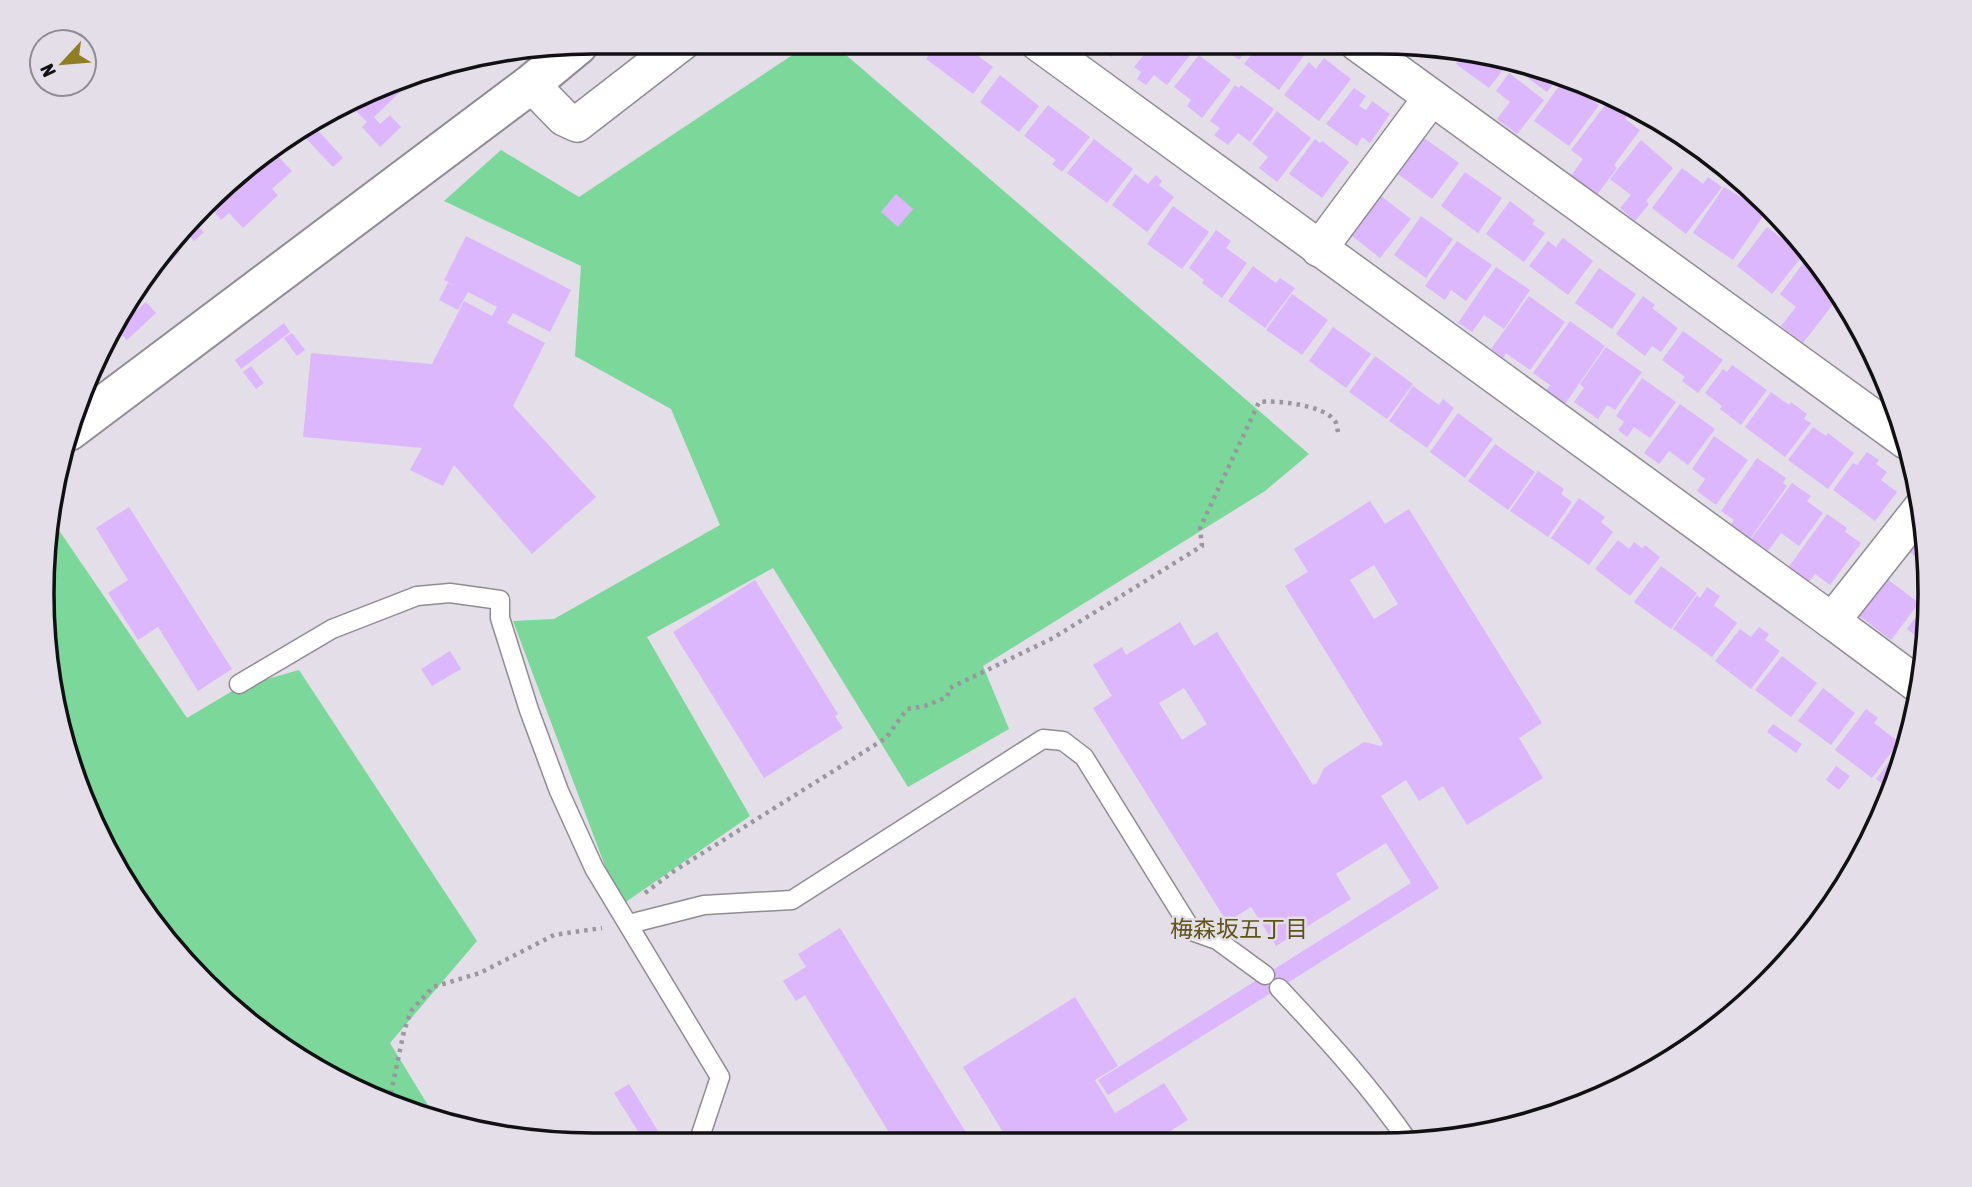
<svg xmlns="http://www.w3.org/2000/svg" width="1972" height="1187" viewBox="0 0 1972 1187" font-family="'Asap Condensed','Noto Sans JP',sans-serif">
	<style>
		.green { fill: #7cd79b }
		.building { fill: #ddb7fd; fill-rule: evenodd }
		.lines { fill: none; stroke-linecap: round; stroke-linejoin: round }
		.service-casing { stroke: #908c94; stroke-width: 21 }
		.minor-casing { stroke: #908c94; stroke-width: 38 }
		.tertiary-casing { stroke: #908c94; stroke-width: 42 }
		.path { stroke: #9a969d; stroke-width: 4.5; stroke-dasharray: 3.5 5; stroke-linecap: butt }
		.service { stroke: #fff; stroke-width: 18 }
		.minor { stroke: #fff; stroke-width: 35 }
		.tertiary { stroke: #fff; stroke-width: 38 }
		.labels { text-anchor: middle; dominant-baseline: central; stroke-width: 5; stroke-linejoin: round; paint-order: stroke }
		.neighbourhood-label { font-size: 23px; fill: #5f5316; stroke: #e3dee7 }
		.rim { fill: none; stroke: #111013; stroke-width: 3.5 }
	</style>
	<rect width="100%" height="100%" fill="#e3dee7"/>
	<g class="green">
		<polygon points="812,42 831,42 1309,454 1265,491 983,666 1009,729 908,787 773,568 647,637 750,816 620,906 513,621 554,619 720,525 671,409 575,356 581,266 444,201 501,150 579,197"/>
		<polygon points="54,523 187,718 239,687 299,670 477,941 390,1043 437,1120 416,1116 287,1052 156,929 71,771 42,594"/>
	</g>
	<g class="building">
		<polygon points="906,42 935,43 925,56"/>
		<polygon points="938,43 961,43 955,49 964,56 969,49 993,67 973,94 926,59"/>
		<polygon points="1103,43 1140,43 1132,54 1121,46 1112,57 1099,48"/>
		<polygon points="1153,43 1185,43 1194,50 1167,85 1154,75 1146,85 1137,79 1141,72 1134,67"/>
		<polygon points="1216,43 1252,43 1239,60"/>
		<polygon points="1260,43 1298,43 1308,50 1279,90 1244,64"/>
		<polygon points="1394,43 1415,43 1420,44 1413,55"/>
		<polygon points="1464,53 1509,62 1489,88 1456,64"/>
		<polygon points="1199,55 1231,80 1202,118 1187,106 1191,100 1174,87"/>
		<polygon points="1324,58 1351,79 1319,121 1284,95 1309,62 1316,69"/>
		<polygon points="1517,64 1556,71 1561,74 1547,92 1514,68"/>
		<polygon points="1509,73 1544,100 1517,134 1497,119 1510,102 1496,91"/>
		<polygon points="1000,75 1039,106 1019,132 980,102"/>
		<polygon points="1564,79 1599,105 1569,146 1534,121"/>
		<polygon points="394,83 401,91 374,117 380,124 390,115 401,127 380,147 362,127 367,122 353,108 345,115 342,111"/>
		<polygon points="1235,85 1239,88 1241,85 1274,109 1250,142 1238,133 1228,145 1214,135 1220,128 1210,121"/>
		<polygon points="1354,88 1366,96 1359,106 1366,110 1372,101 1390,114 1370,143 1362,137 1357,146 1326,124"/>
		<polygon points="1609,100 1628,114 1625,119 1640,130 1614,165 1617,168 1596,196 1570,177 1583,159 1571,150"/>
		<polygon points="1048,105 1090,137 1062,172 1052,164 1056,160 1024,136"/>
		<polygon points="1277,111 1311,138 1277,182 1259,168 1268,157 1252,144"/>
		<polygon points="314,126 343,158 333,167 301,133"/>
		<polygon points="1424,138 1459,163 1432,199 1398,174"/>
		<polygon points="1094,139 1133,169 1107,203 1067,173"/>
		<polygon points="1315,139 1320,143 1322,141 1349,162 1322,198 1289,174"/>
		<polygon points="1641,140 1673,168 1646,201 1649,204 1635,221 1620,208 1631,195 1610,179"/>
		<polygon points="271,149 292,171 272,189 278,195 243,228 229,213 221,220 210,207 258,156"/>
		<polygon points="1682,168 1703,184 1708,177 1722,187 1686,234 1652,208"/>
		<polygon points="1465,172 1502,198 1478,233 1441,206"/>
		<polygon points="1135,174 1148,184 1156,175 1162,181 1159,185 1174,197 1147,232 1112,205"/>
		<polygon points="1724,187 1766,212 1733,260 1693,233"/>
		<polygon points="1377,193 1411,219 1380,258 1347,232"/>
		<polygon points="896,194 913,209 898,227 881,212"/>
		<polygon points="1510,201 1535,220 1532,224 1545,233 1524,262 1486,234"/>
		<polygon points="1173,206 1209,232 1182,269 1147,244"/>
		<polygon points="1421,216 1453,239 1426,278 1394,255"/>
		<polygon points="195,223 204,232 194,241 186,232"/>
		<polygon points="1767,227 1803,255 1772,294 1737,266"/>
		<polygon points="1216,230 1231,241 1226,248 1247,263 1222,298 1202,283 1204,280 1189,268"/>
		<polygon points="466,236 571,290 550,332 513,313 507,323 545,343 513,406 596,497 532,554 454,465 443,486 410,470 422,448 303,437 311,353 432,364 464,301 492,316 497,307 468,292 458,310 439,300 448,283 455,286 444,280"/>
		<polygon points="1563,238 1593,261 1568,295 1529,266 1548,241 1556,247"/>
		<polygon points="1457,241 1492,265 1466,301 1451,290 1445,300 1425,286"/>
		<polygon points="174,245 180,252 170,262 164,256"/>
		<polygon points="1808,257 1819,265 1841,294 1803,343 1781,326 1796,307 1780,294"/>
		<polygon points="1253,266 1276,283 1280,278 1295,288 1265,328 1228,301"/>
		<polygon points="1496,267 1530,290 1504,329 1484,315 1472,332 1458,323"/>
		<polygon points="1599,268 1636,294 1612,329 1575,303"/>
		<polygon points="138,284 147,294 122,317 125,321 146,302 156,313 127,340 115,328"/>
		<polygon points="1292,294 1328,320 1302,355 1266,330"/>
		<polygon points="1529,296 1565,322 1530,370 1506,353 1503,358 1491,349"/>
		<polygon points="1643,296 1655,305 1652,308 1678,328 1661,352 1652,346 1645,356 1616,334"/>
		<polygon points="1570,321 1605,346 1565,404 1546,391 1550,385 1533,373"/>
		<polygon points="284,323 290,332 241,369 235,360"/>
		<polygon points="1333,327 1371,354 1346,388 1309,361"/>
		<polygon points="1683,331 1723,360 1698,393 1682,381 1685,377 1662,360"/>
		<polygon points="292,333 305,350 297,356 284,338"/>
		<polygon points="1606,347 1642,372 1615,410 1607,405 1598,419 1574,402 1584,388 1580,384"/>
		<polygon points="1375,356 1413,384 1387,419 1349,392"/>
		<polygon points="1732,365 1767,390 1741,425 1720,409 1722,406 1705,393 1723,369 1727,372"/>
		<polygon points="251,366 264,383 256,389 243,372"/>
		<polygon points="1642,378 1676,402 1650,438 1634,427 1627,437 1618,430 1624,422 1616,416"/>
		<polygon points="1413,386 1439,405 1443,399 1454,408 1427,448 1389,421"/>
		<polygon points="1771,392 1789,405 1791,402 1807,414 1804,419 1811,423 1785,457 1745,427"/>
		<polygon points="1680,404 1715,429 1688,465 1669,451 1659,464 1644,453"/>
		<polygon points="1458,413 1493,439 1465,478 1430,452"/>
		<polygon points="1813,427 1826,436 1828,433 1854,453 1828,489 1788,460"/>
		<polygon points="1714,436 1748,460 1716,505 1697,491 1705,479 1692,469"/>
		<polygon points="1495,444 1535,472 1508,510 1468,481"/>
		<polygon points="1867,452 1879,460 1876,464 1887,472 1881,480 1897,492 1875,521 1833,490 1853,463 1857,465"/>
		<polygon points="1757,458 1786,478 1783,483 1787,486 1750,539 1730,525 1734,520 1721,511"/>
		<polygon points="1538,471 1564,489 1561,494 1572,502 1548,537 1510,511"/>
		<polygon points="1792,483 1811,496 1807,501 1823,513 1799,546 1781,533 1768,551 1751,539"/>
		<polygon points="1579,498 1605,517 1601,522 1613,532 1589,565 1551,538"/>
		<path d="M1370,501L1385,524L1409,509L1542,723L1519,738L1543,778L1467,825L1443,786L1419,801L1406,780L1381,796L1439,888L1108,1095L1098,1080L1411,883L1386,843L1336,874L1351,899L1276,946L1251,907L1227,922L1093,708L1112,696L1093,665L1122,647L1126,655L1180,622L1194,646L1217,632L1313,785L1317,783L1324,768L1364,742L1381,746L1383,744L1285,586L1308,572L1294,549ZM1374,565L1398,604L1374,619L1350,580ZM1184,688L1207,724L1182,740L1159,703Z"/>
		<polygon points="129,507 232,669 198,691 158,627 138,640 108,593 128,580 96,528"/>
		<polygon points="1827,514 1847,528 1845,532 1861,543 1830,585 1815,574 1808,583 1788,568"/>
		<polygon points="1923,525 1927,565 1905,549"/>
		<polygon points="1618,540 1629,549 1634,542 1642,548 1645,545 1660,557 1630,596 1595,569"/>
		<polygon points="1661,566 1697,593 1671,629 1634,602"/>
		<polygon points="1886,578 1919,603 1891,640 1858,615"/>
		<polygon points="755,580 838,714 835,716 843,728 764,778 673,632"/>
		<polygon points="1707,587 1720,596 1714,605 1737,623 1712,657 1673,629 1697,595 1700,598"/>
		<polygon points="1930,597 1925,643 1925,647 1920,644 1923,641 1907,629"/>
		<polygon points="1759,627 1769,634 1765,640 1780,651 1751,689 1715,661 1740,629 1751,637"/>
		<polygon points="450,651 461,669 432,686 421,669"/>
		<polygon points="1782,656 1817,683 1791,717 1755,690"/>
		<polygon points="1823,688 1855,713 1831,745 1798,721"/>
		<polygon points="1866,709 1878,718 1874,723 1899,742 1872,778 1835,750"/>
		<polygon points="1773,724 1802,744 1796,753 1767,732"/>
		<polygon points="1909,736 1892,791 1876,779"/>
		<polygon points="1836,766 1850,776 1839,790 1826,780"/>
		<polygon points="840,928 973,1144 896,1144 805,995 796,1001 783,981 806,967 798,954"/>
		<polygon points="1075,997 1118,1066 1095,1080 1115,1113 1164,1083 1188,1120 1150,1144 995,1144 1006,1137 963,1067"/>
		<polygon points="629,1084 666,1144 646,1144 614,1093"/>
		<polygon points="1167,1137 1172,1144 1157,1144"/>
	</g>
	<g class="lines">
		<g class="service-casing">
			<g id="service">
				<polyline points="239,684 332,629 417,596 450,593 500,600 500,618 529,710 559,791 594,868 720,1077 700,1137 704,1144"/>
				<polyline points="629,924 704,905 792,900 1043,739 1063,741 1084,757 1192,931 1217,940 1265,975"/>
				<path d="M1279,988C1325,1037 1372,1088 1410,1144"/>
			</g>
		</g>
		<g class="minor-casing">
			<g id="minor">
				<polyline points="1038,43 1832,621 1922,507"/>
				<polyline points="1357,43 1906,441"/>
				<polyline points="531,84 564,118 577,124 683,42"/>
				<polyline points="1319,249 1431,98"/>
				<polyline points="1832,621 1921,687"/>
			</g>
		</g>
		<g class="tertiary-casing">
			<polyline id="tertiary" points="69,431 531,84 578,45"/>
		</g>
		<g class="path">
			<path d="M645,893L674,871L886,738L907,709L925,706L947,697L950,688L1053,638L1202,546L1200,528L1259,402C1277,400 1324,405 1335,421C1337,424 1337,428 1338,432"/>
			<polyline points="389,1102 404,1031 411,1011 433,987 480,973 554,935 602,928"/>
		</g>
		<use href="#service" class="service"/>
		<use href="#minor" class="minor"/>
		<use href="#tertiary" class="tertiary"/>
	</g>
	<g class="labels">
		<g class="neighbourhood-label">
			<text x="1239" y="929">梅森坂五丁目</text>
		</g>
	</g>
	<path d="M0 0H1972V1187H0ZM593 54H1379A539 539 0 0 1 1918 593V594A539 539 0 0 1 1379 1133H593A539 539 0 0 1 54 594V593A539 539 0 0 1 593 54Z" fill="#e3dee7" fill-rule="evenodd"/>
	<path class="rim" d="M593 54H1379A539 539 0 0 1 1918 593V594A539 539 0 0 1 1379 1133H593A539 539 0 0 1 54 594V593A539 539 0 0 1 593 54Z"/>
	<g transform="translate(63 63) rotate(244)"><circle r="33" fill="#e3dee7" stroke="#8f8c92" stroke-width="2"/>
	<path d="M0-5L12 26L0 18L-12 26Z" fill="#907e25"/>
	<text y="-10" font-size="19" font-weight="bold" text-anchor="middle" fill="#111013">N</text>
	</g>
</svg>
